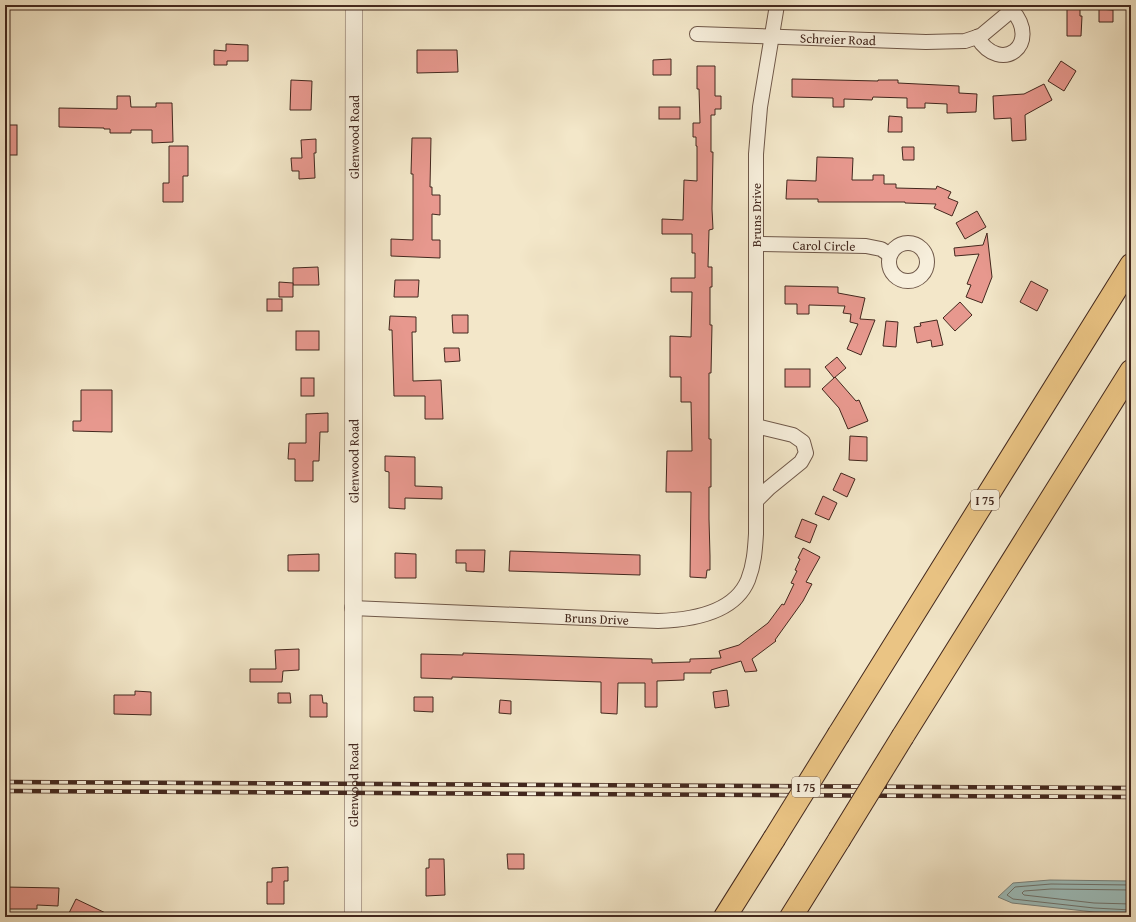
<svg xmlns="http://www.w3.org/2000/svg" width="1136" height="922" viewBox="0 0 1136 922" font-family="'Gentium Book Plus',serif">
	<style>
		.water { fill: #9dbebc; stroke: #79827d }
		.lines { fill: none; stroke-linecap: round; stroke-linejoin: round }
		.shore { stroke: #70736d; stroke-width: 1 }
		.building { fill: #e7988e; stroke: #43281e }
		.minor-casing { stroke: #6f5849; stroke-width: 16 }
		.tertiary-casing { stroke: #6f5849; stroke-width: 18 }
		.motorway-casing { stroke: #43281e; stroke-width: 24 }
		.minor { stroke: #f7efdc; stroke-width: 14 }
		.tertiary { stroke: #f7efdc; stroke-width: 17 }
		.motorway { stroke: #eac484; stroke-width: 22 }
		.rail-casing { stroke: #43281e; stroke-width: 4.5 }
		.rail { stroke: #f7efdc; stroke-width: 3; stroke-dasharray: 9; stroke-linecap: butt }
		.motorway-bridge-casing { stroke: #43281e; stroke-width: 24; stroke-linecap: butt }
		.motorway-bridge { stroke: #eac484; stroke-width: 22 }
		.labels { text-anchor: middle; dominant-baseline: central; stroke-width: 4; stroke-linejoin: round; paint-order: stroke }
		.shield { fill: #f7efdc; stroke: #796457; stroke-width: 1 }
		.shield-label { font-size: 12px; font-weight: bold; fill: #43281e }
		.street-label { font-size: 13px; fill: #43281e; stroke: #f7efdc }
	</style>
	<rect width="100%" height="100%" fill="#f3e7c9"/>
	<filter id="stains"><feTurbulence type="fractalNoise" baseFrequency=".005" numOctaves="4"/><feColorMatrix values="0 0 0 0 .2 0 0 0 0 .09 0 0 0 0 .02 0 0 0 .5 -.17"/></filter>
	<radialGradient id="worn" r=".72"><stop offset=".6" stop-color="#630" stop-opacity="0"/><stop offset="1" stop-color="#630" stop-opacity=".3"/></radialGradient>
	<polygon class="water" points="1050,880 1131,881 1131,913 1094,912 1012,903 998,897 1013,883"/>
	<g class="lines">
		<g class="shore">
			<polyline points="1131,885 1051,884 1015,887 1007,895 1013,899 1094,908 1131,910"/>
			<polyline points="1131,890 1051,889 1024,891 1022,893 1024,895 1094,903 1131,904"/>
		</g>
	</g>
	<g class="building">
		<polygon points="1067,5 1080,5 1080,16 1082,16 1081,36 1067,36"/>
		<polygon points="1099,9 1113,10 1113,22 1099,22"/>
		<polygon points="226,44 248,45 248,61 227,61 227,65 214,65 214,50 226,51"/>
		<polygon points="417,50 457,50 458,72 417,73"/>
		<polygon points="671,59 671,75 653,75 653,60"/>
		<polygon points="1061,61 1076,71 1064,91 1048,81"/>
		<polygon points="697,66 715,66 715,96 721,96 721,109 715,109 715,115 711,115 711,152 713,152 712,209 713,229 709,230 708,267 712,267 712,287 710,287 710,325 712,325 711,373 709,373 709,439 711,439 711,487 709,487 709,519 710,556 710,570 707,570 706,578 690,577 691,492 666,492 667,451 692,451 691,402 681,402 681,377 670,377 670,336 691,337 692,292 671,292 671,278 695,278 695,253 692,253 692,234 662,234 662,219 683,220 684,180 697,181 697,146 696,146 696,137 693,137 693,123 700,123 699,89 697,89"/>
		<polygon points="792,79 878,81 878,80 898,80 898,83 959,86 959,93 977,94 976,112 947,113 947,104 925,103 925,108 907,108 907,98 873,97 872,100 844,99 844,107 833,107 833,98 792,97"/>
		<polygon points="291,80 312,81 311,110 290,110"/>
		<polygon points="1044,84 1052,100 1025,115 1026,140 1012,141 1011,118 994,119 993,96 1024,94"/>
		<polygon points="117,96 130,96 131,107 156,107 156,103 172,103 173,142 152,143 152,130 131,130 131,133 110,133 110,129 104,129 104,128 59,127 59,108 117,109"/>
		<rect x="659" y="107" width="21" height="12"/>
		<polygon points="889,116 902,117 902,132 888,132"/>
		<rect x="5" y="125" width="12" height="30"/>
		<polygon points="412,138 431,138 430,187 432,187 432,195 440,195 440,215 432,214 432,240 440,240 440,258 391,256 391,239 413,240 413,174 411,174"/>
		<polygon points="316,139 316,153 314,153 315,178 299,179 299,171 292,171 291,158 302,158 301,140"/>
		<polygon points="169,146 188,146 188,176 183,176 183,202 163,202 163,183 169,183"/>
		<polygon points="902,147 914,147 914,160 903,160"/>
		<polygon points="817,157 853,158 852,180 873,180 873,175 884,175 884,184 896,184 896,188 936,189 937,186 951,192 948,198 958,202 952,216 934,208 936,204 905,203 905,202 818,202 818,199 786,199 787,180 816,181"/>
		<polygon points="977,211 986,227 965,239 956,223"/>
		<polygon points="987,233 992,277 982,303 966,297 971,285 967,284 979,254 955,256 954,248 983,245"/>
		<polygon points="318,267 319,285 293,285 293,268"/>
		<polygon points="395,280 419,280 418,297 394,297"/>
		<polygon points="1031,281 1048,290 1037,311 1020,302"/>
		<polygon points="279,282 293,283 293,297 279,297"/>
		<polygon points="785,286 838,287 838,293 865,298 860,319 875,320 861,355 847,349 858,324 850,322 851,314 843,313 845,306 809,305 809,314 797,314 797,304 785,304"/>
		<rect x="267" y="299" width="15" height="12"/>
		<polygon points="960,302 972,315 955,331 943,318"/>
		<polygon points="452,315 468,315 468,333 453,333"/>
		<polygon points="390,316 416,317 416,332 412,332 413,381 441,380 443,419 425,419 425,396 394,396 392,330 389,330"/>
		<polygon points="937,320 943,345 932,347 931,340 917,343 914,327 921,326 920,323"/>
		<polygon points="886,321 898,322 896,347 883,346"/>
		<rect x="296" y="331" width="23" height="19"/>
		<polygon points="444,348 459,348 460,361 445,362"/>
		<polygon points="837,357 846,368 834,378 825,367"/>
		<rect x="785" y="369" width="25" height="18"/>
		<polygon points="835,377 856,401 859,400 868,421 848,429 839,408 822,389"/>
		<rect x="301" y="378" width="13" height="18"/>
		<polygon points="81,390 112,390 112,432 73,431 73,421 81,421"/>
		<polygon points="328,413 328,432 320,432 319,461 313,461 313,481 295,481 295,459 288,459 289,443 306,443 306,414"/>
		<polygon points="850,436 867,437 867,461 849,460"/>
		<polygon points="385,456 415,457 415,486 442,487 442,499 405,498 405,509 389,508 389,472 385,471"/>
		<polygon points="841,473 855,479 847,497 833,490"/>
		<polygon points="823,496 837,503 829,520 815,514"/>
		<polygon points="802,519 817,525 810,543 795,537"/>
		<polygon points="803,548 820,557 806,582 812,584 803,601 775,640 776,641 752,659 757,671 745,672 741,661 711,670 711,673 684,673 684,680 657,681 657,707 645,707 645,683 618,683 617,714 601,713 601,682 452,677 452,679 421,678 421,654 463,655 463,653 615,658 652,659 652,663 690,662 690,659 721,658 719,651 739,645 768,623 782,604 784,605 794,584 791,583 797,571 795,570 800,559 798,558"/>
		<polygon points="456,550 485,550 484,572 466,571 466,563 456,563"/>
		<polygon points="510,551 640,555 640,575 509,571"/>
		<polygon points="395,553 416,554 416,578 395,578"/>
		<polygon points="319,554 319,571 288,571 288,555"/>
		<polygon points="299,649 299,670 283,671 282,682 250,682 250,669 276,669 275,650"/>
		<polygon points="727,690 729,706 715,708 713,692"/>
		<polygon points="135,691 151,692 151,715 114,714 114,695 135,695"/>
		<polygon points="278,693 290,693 291,703 278,703"/>
		<polygon points="310,695 322,695 323,703 327,703 327,717 310,717"/>
		<polygon points="414,697 433,697 433,712 414,711"/>
		<polygon points="500,700 511,701 511,714 499,713"/>
		<polygon points="507,854 524,854 524,869 508,869"/>
		<polygon points="429,859 444,859 445,895 426,896 426,868 429,868"/>
		<polygon points="288,867 288,881 284,881 284,904 267,904 267,882 272,882 272,868"/>
		<polygon points="5,887 59,888 58,906 37,905 37,909 5,909"/>
		<polygon points="76,899 114,917 67,917"/>
	</g>
	<g class="lines">
		<g class="minor-casing">
			<g id="minor">
				<path id="s1" d="M697,34L926,42L965,41L977,37L982,35L1012,10"/>
				<path d="M977,37C1001,76 1042,44 1012,10"/>
				<circle cx="908" cy="262" r="19"/>
				<path id="s2" d="M756,244L866,246L881,249L890,255"/>
				<polyline points="756,426 793,435 803,442 806,453 801,462 769,488 756,501"/>
				<path id="s3" d="M352,608L658,621C690,620 734,614 748,580C754,565 755,550 756,534V154L760,107L777,5"/>
			</g>
		</g>
		<g class="tertiary-casing">
			<g id="tertiary">
				<path id="s4" d="M353,917L354,5"/>
			</g>
		</g>
		<g class="motorway-casing">
			<g id="motorway">
				<polyline points="839,734 1131,265"/>
				<polyline points="903,736 1131,371"/>
				<polyline points="725,917 774,839"/>
				<polyline points="791,917 839,840"/>
			</g>
		</g>
		<use href="#minor" class="minor"/>
		<use href="#tertiary" class="tertiary"/>
		<use href="#motorway" class="motorway"/>
		<g class="rail-casing">
			<g id="rail">
				<polyline points="5,782 1131,788"/>
				<polyline points="5,791 1131,797"/>
			</g>
		</g>
		<use href="#rail" class="rail"/>
		<g class="motorway-bridge-casing">
			<g id="motorway-bridge">
				<polyline points="774,839 839,734"/>
				<polyline points="839,840 903,736"/>
			</g>
		</g>
		<use href="#motorway-bridge" class="motorway-bridge"/>
	</g>
	<g class="labels">
		<g class="shield">
			<rect x="971" y="490" width="28" height="20" rx="3"/>
			<rect x="792" y="777" width="28" height="20" rx="3"/>
		</g>
		<g class="shield-label">
			<text x="985" y="500">I 75</text>
			<text x="806" y="787">I 75</text>
		</g>
		<g class="street-label">
			<text stroke="none"><textPath href="#s1" startOffset="141">Schreier Road</textPath></text>
			<text stroke="none"><textPath href="#s4" startOffset="780">Glenwood Road</textPath></text>
			<text transform="translate(756 215) rotate(-90)">Bruns Drive</text>
			<text stroke="none"><textPath href="#s2" startOffset="68">Carol Circle</textPath></text>
			<text stroke="none"><textPath href="#s4" startOffset="456">Glenwood Road</textPath></text>
			<text stroke="none"><textPath href="#s3" startOffset="245">Bruns Drive</textPath></text>
			<text stroke="none"><textPath href="#s4" startOffset="132">Glenwood Road</textPath></text>
		</g>
	</g>
	<rect width="1136" height="922" fill="none" stroke="#f3e7c9" stroke-width="20"/>
	<rect x="6" y="6" width="1124" height="910" fill="none" stroke="#43281e" stroke-width="2"/>
	<rect x="10" y="10" width="1116" height="902" fill="none" stroke="#43281e"/>
	<rect width="100%" height="100%" filter="url(#stains)"/>
	<rect width="100%" height="100%" fill="url(#worn)"/>
</svg>
